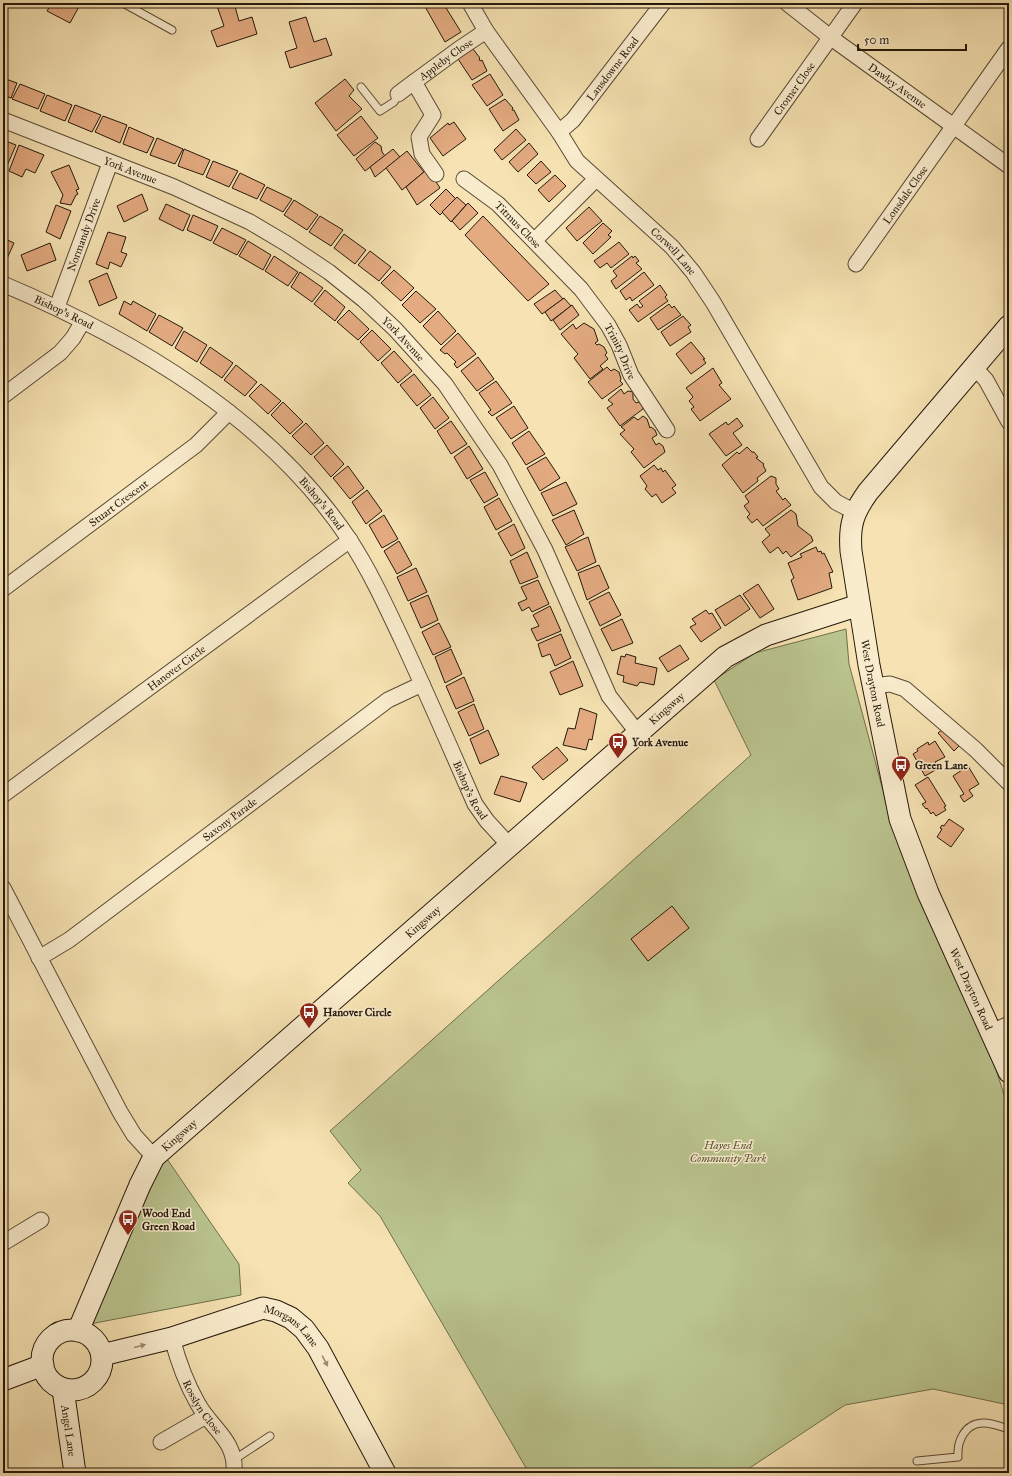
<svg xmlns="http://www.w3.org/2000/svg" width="1012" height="1476" viewBox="0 0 1012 1476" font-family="'IM FELL Great Primer',serif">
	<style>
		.green { fill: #bac48e; stroke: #706e4c }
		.building { fill: #e4ab81; stroke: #25180b }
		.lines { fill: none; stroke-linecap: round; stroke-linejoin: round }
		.lane-casing { stroke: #594a35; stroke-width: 9 }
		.street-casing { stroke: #594a35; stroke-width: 17 }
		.secondary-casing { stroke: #25180b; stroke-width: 23 }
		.lane { stroke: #f9eccd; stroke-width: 7 }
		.street { stroke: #f9eccd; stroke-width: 15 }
		.secondary { stroke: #f9eccd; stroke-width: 21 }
		.oneway { fill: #9a8d76 }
		.labels { text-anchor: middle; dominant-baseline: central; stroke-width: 3; stroke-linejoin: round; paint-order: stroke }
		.street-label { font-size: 11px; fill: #25180b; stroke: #f9eccd }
		.poi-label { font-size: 11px; font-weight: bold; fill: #25180b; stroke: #f9eccd; text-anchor: start }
		.park-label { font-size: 11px; font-style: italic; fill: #595439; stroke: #f9eccd }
	</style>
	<rect width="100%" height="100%" fill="#f6e2b2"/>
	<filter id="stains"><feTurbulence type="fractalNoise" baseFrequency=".005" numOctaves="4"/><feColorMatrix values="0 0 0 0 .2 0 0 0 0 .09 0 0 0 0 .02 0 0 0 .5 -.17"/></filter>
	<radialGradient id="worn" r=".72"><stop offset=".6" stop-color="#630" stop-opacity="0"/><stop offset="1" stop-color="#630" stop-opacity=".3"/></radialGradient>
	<g class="green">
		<polygon points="846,629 849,664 895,835 991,1054 1009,1110 1009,1405 933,1389 845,1405 742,1473 529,1473 380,1216 348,1183 361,1170 330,1131 751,755 714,680 755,653"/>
		<polygon points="165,1156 239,1264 241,1295 90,1324"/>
	</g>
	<g class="building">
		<polygon points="3,3 10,3 6,10 3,8"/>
		<polygon points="52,3 81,3 70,23 47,11"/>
		<polygon points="216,3 234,3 239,21 252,17 257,34 217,47 211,31 224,26"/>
		<polygon points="423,3 443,3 461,32 445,42"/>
		<polygon points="306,17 314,42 326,38 332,55 290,68 285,52 297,48 289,22"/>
		<polygon points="473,49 480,58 479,59 480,61 482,60 487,71 472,80 458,59"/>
		<polygon points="490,74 503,95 487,106 472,85"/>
		<polygon points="3,78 17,83 11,98 3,95"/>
		<polygon points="345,79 354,90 349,96 362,109 336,131 315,103"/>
		<polygon points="20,84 45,94 38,109 12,99"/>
		<polygon points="47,95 72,105 65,121 40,111"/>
		<polygon points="505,99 513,108 512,110 514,110 519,120 503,131 489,109"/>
		<polygon points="75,105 101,115 92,132 68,122"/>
		<polygon points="103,116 127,125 120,143 95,132"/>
		<polygon points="361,116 378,138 354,156 337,135"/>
		<polygon points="454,122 466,139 443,156 430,138 448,123 449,125"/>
		<polygon points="129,127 154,138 147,153 123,144"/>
		<polygon points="516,129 526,140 502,160 494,150"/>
		<polygon points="157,138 183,149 175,164 150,155"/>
		<polygon points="3,140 16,145 6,168 3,167"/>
		<polygon points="375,142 381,146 382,152 385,156 365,171 356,159"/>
		<polygon points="529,143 538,154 518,172 509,162"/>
		<polygon points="19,145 44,155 35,173 26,169 22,177 9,171"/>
		<polygon points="184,149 210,160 203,175 178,166"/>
		<polygon points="393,149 400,157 375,177 370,167"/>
		<polygon points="407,151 424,172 402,190 386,168"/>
		<polygon points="213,161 238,171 229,187 206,177"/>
		<polygon points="541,161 551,172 536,184 527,175"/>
		<polygon points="69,165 79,189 76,190 78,194 76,195 71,205 60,203 63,195 51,172"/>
		<polygon points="425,171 433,177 440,188 417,205 406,187"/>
		<polygon points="240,173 265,185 257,199 232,188"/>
		<polygon points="555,175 566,186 549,202 538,190"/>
		<polygon points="267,187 292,199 283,212 260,200"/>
		<polygon points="446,189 456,199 440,215 430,205"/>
		<polygon points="142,194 148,210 124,222 117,206"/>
		<polygon points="457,197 466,205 451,222 442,212"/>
		<polygon points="294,200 318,215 307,230 284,215"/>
		<polygon points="468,203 478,213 460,230 452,221"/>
		<polygon points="166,204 190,215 183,231 159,219"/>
		<polygon points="56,205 71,211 60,239 46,232"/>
		<polygon points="589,207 602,221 577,241 566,228"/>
		<polygon points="193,215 218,226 211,241 187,230"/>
		<polygon points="320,216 343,230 331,246 309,232"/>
		<polygon points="483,216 549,284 528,301 465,235"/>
		<polygon points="603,223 612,231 608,235 611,237 593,254 583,243"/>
		<polygon points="222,228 246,240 237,255 213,243"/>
		<polygon points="108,232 126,237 121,252 127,254 121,267 110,262 108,269 96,264"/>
		<polygon points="344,234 366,250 355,264 334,248"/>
		<polygon points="3,238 14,243 5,263 3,262"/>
		<polygon points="248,241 271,255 263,270 239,256"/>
		<polygon points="619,242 629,254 611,268 607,263 600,268 594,261"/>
		<polygon points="50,243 56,260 27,271 21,255"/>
		<polygon points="370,251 391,267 379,281 358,265"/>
		<polygon points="274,256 298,272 288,286 265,271"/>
		<polygon points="632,256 633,258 635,256 639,261 636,263 642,269 616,289 611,281 617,276 613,271"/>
		<polygon points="394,270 414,288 401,301 381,283"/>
		<polygon points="300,272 323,288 312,302 291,287"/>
		<polygon points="644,272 654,285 632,301 630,297 626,300 620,291"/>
		<polygon points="107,273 117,298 99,306 89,281"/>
		<polygon points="660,285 667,295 665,297 668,301 638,322 629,310 637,304 640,308 643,306 639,301"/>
		<polygon points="325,290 345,307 335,321 314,304"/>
		<polygon points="555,290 563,299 542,314 534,304"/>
		<polygon points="416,291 436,309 420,323 402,305"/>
		<polygon points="564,298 571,306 551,321 545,312"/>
		<polygon points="124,301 131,305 133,301 156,314 147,331 119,314"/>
		<polygon points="669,304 672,308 674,306 681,315 658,330 650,318"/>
		<polygon points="572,305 579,315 560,330 553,320"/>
		<polygon points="349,310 369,329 358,340 337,322"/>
		<polygon points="438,311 456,331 441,345 423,326"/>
		<polygon points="159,315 183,328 172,346 149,332"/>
		<polygon points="683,316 691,325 688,327 691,332 670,346 661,332"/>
		<polygon points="584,323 594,329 598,341 595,343 597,345 599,344 604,347 607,353 605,355 608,359 600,366 603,369 590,379 574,358 578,354 561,334 573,324 576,329"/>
		<polygon points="372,330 391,349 378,361 360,342"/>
		<polygon points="184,331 207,345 197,362 175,348"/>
		<polygon points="458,333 476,354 457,368 454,364 456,362 447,353 445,354 440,350"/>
		<polygon points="691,342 705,359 703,359 706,363 691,374 676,354"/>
		<polygon points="210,347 233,363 222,378 200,363"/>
		<polygon points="394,351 412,371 398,383 381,363"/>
		<polygon points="478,357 494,379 477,391 461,371"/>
		<polygon points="236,365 257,382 245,396 224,380"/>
		<polygon points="607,367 611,371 614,369 619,372 621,379 620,381 623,384 602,399 588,382"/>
		<polygon points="713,368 722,383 719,385 731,399 700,421 691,409 694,407 689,401 693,397 686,388"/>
		<polygon points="414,374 431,395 417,406 400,385"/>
		<polygon points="496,381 512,403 492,416 488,412 491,410 479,393"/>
		<polygon points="261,384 281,401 268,414 249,396"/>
		<polygon points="621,389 624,394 628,391 633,392 633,399 636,403 638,402 642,404 643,409 620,426 607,408 613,404 608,400"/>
		<polygon points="433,397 449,418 435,429 420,408"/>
		<polygon points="283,402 303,422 290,434 271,415"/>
		<polygon points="514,406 528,428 511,439 496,418"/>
		<polygon points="643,416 647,419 650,428 651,427 655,430 657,435 652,438 656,445 659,443 663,446 665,452 644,468 631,452 634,449 620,434 625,430 621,427 634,417 638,420"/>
		<polygon points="737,418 743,426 733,433 742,445 726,456 709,434 726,422 728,425"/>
		<polygon points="451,421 467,444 451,454 437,431"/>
		<polygon points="306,423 324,443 311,455 292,436"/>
		<polygon points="529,431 545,454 526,465 512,443"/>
		<polygon points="327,445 344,464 331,477 314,457"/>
		<polygon points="469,446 483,469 467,479 454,457"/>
		<polygon points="747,447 752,452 754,452 758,457 756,458 764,464 763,465 766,471 757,478 758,481 743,493 722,465 737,452 739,454"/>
		<polygon points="546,457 560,478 540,491 527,468"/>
		<polygon points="654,465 658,470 661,468 663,472 665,470 676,485 672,488 676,493 662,503 656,494 652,497 645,489 647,486 640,476"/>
		<polygon points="348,466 364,488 350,499 333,478"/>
		<polygon points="485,472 498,495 484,503 470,480"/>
		<polygon points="771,476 776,478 776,484 779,489 776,491 783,500 785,498 791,505 763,526 757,519 752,523 747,517 750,514 744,506 749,502 745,496"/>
		<polygon points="566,482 577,504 553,516 541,493"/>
		<polygon points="367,490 382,511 366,524 352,502"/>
		<polygon points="499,498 512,521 496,530 484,507"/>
		<polygon points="574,510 584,534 566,545 552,520"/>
		<polygon points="791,510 796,514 798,526 811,536 813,541 791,557 786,551 783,554 778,547 770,553 762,542 770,535 765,529"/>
		<polygon points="384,515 398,539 382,548 369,525"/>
		<polygon points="514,524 525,548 511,556 498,533"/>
		<polygon points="588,537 596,562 577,571 565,547"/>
		<polygon points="399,541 412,565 397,574 384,551"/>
		<polygon points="816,547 818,552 821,551 822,554 824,553 833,572 829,573 832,588 798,600 791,580 794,578 788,563 802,557 800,554"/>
		<polygon points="527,552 538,577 520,584 510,561"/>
		<polygon points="599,565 609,588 587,600 578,573"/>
		<polygon points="416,568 427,592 408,601 397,577"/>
		<polygon points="538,580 549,604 532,612 529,607 522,611 518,603 527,599 521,587"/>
		<polygon points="758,584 774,609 760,618 743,594"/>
		<polygon points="609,592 621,615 600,626 589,602"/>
		<polygon points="428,595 438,620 421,628 410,603"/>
		<polygon points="740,595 750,609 725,626 715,610"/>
		<polygon points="550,606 561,631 537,641 531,629 539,626 533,615"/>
		<polygon points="706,610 709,614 712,613 721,628 701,642 690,627 696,624 692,619"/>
		<polygon points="622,619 633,643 612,651 601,629"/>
		<polygon points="439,623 451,647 433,655 422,632"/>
		<polygon points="561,634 571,658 555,666 550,654 542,657 538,644"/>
		<polygon points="680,645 689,659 668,672 659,658"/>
		<polygon points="451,649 462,674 445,683 435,657"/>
		<polygon points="626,654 636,657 635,663 657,668 654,685 640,682 637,686 623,682 624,676 617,674 621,656 625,657"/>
		<polygon points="573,661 583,686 560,695 550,672"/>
		<polygon points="464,677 474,701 456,709 446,686"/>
		<polygon points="474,704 484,729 469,736 458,712"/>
		<polygon points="580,708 597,714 592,740 589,739 586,750 563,745 568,728 575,729"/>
		<polygon points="944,728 959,746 954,751 938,733"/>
		<polygon points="488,730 499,755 480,764 470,739"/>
		<polygon points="935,741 945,757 935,762 939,768 925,776 913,754 918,751 917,749 928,742 929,745"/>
		<polygon points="557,747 568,760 543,780 532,767"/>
		<polygon points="968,766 979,784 969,790 973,796 964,802 960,796 964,794 953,776"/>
		<polygon points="501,776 527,783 520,802 494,794"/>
		<polygon points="928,777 946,806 944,807 946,810 936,816 933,812 931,814 927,808 926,809 922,804 926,802 915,785"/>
		<polygon points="949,819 964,829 951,847 937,837 942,829 940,828 942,825 944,826"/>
		<polygon points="672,906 689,928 648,961 631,939"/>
	</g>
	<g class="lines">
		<g class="lane-casing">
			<g id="lane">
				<polyline points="123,3 172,30"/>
				<polyline points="361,87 380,111 394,102 398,94"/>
				<polyline points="235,1459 270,1436"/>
				<path d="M917,1461L958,1457C957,1442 964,1424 982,1423C991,1422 1001,1427 1009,1429"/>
			</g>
		</g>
		<g class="street-casing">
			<g id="street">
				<path id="s1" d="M470,3L486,31L559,132L577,161L672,247L693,272L713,302L821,487L836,502L855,512"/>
				<path id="s2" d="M787,3L830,37L1009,166"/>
				<polyline points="398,94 414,82"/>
				<path id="s3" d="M3,120L174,187L250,222L287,244L329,272L364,300L395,329L445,384L500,465L545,550L609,696L637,732"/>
				<path id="s4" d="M559,132L573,120L663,3"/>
				<path id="s5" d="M758,139L855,3"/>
				<path id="s6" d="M436,174L422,154L419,137L433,115L414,82L459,49L486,31"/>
				<path id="s7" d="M464,179L498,204L581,289L608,325L619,345L631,375L667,430"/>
				<polyline points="535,240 596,179"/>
				<path id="s8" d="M856,264L1009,48"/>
				<path id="s9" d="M3,284C135,340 268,418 349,539C370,571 386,606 402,640C427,694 451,749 475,804L487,821L509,845"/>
				<path id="s10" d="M57,307L110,163"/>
				<polyline points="974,367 986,380 1009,422"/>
				<polyline points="3,396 60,353 73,338 83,321"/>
				<path id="s11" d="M3,589L196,445L229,412"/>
				<polyline points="873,686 890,684 905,689 976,750 1009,783"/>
				<path id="s12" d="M3,795L350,540"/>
				<polyline points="3,888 120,1112 134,1135 154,1157"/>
				<path id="s13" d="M39,958L69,940L388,700L422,684"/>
				<polyline points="992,1032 1009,1024"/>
				<polyline points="3,1243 41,1220"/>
				<path id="s14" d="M172,1338C178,1361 186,1383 198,1404C212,1429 237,1441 234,1473"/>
				<polyline points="161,1442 206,1416"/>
			</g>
		</g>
		<g class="secondary-casing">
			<g id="secondary">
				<path id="s15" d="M1009,326L868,492C853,513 849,525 851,551L869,665L900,819L928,893L1009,1072"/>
				<circle cx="72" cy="1360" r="30"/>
				<path id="s16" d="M78,1331L140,1185L154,1157L725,657L766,635L859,605"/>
				<path id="s17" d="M102,1355L172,1338L263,1308L276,1311L291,1318L304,1329L318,1348L385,1473"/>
				<polyline points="3,1380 43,1365"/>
				<path id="s18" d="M63,1389L75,1473"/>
			</g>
		</g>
		<use href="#lane" class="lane"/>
		<use href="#street" class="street"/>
		<use href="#secondary" class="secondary"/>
	</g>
	<defs><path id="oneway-solid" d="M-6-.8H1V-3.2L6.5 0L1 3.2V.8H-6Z"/></defs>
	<g class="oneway">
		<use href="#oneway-solid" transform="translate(140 1346) rotate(-15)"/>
		<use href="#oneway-solid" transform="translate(325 1361) rotate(62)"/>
	</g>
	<defs>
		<g id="bus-pin" transform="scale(1)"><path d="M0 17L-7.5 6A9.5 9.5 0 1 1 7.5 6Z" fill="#8f2418" stroke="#f9eccd"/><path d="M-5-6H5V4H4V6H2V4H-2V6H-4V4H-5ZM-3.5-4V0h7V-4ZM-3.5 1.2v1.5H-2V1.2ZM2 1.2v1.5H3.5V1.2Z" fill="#fff"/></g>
	</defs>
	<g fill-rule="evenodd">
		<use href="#bus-pin" x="618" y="742"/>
		<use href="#bus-pin" x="901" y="765"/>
		<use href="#bus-pin" x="309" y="1012"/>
		<use href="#bus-pin" x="128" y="1219"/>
	</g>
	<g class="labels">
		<g class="street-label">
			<text stroke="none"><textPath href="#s6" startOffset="145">Appleby Close</textPath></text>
			<text stroke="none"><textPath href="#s4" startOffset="83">Lansdowne Road</textPath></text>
			<text stroke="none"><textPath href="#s2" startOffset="138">Dawley Avenue</textPath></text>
			<text stroke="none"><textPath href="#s5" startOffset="62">Cromer Close</textPath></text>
			<text stroke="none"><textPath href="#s3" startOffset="137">York Avenue</textPath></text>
			<text stroke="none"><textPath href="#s8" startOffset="85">Lonsdale Close</textPath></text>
			<text stroke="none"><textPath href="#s7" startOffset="71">Titmus Close</textPath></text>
			<text stroke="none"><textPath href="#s10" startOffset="77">Normandy Drive</textPath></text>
			<text stroke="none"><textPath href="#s1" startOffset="323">Corwell Lane</textPath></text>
			<text stroke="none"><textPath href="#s9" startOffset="67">Bishop's Road</textPath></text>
			<text stroke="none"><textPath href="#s3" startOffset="461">York Avenue</textPath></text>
			<text stroke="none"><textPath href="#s7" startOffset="235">Trinity Drive</textPath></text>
			<text stroke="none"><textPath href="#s11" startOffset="144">Stuart Crescent</textPath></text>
			<text stroke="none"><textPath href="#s9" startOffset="391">Bishop's Road</textPath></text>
			<text stroke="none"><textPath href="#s12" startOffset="215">Hanover Circle</textPath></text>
			<text stroke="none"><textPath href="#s15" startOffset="415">West Drayton Road</textPath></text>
			<text stroke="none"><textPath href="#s16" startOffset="871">Kingsway</textPath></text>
			<text stroke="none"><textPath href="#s9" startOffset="715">Bishop's Road</textPath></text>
			<text stroke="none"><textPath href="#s13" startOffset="236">Saxony Parade</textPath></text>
			<text stroke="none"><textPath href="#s16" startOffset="547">Kingsway</textPath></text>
			<text stroke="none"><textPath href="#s15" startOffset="738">West Drayton Road</textPath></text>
			<text stroke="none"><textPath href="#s16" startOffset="223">Kingsway</textPath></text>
			<text stroke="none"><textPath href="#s17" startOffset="202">Morgans Lane</textPath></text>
			<text stroke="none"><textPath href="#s14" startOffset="76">Rosslyn Close</textPath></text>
			<text stroke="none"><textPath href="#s18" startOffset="42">Angel Lane</textPath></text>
		</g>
		<g class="poi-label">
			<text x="632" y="742">York Avenue</text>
			<text x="915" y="765">Green Lane</text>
			<text x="323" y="1012">Hanover Circle</text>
			<text x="142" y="1213">Wood End<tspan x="142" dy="13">Green Road</tspan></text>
		</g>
		<g class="park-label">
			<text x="728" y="1145">Hayes End<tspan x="728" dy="13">Community Park</tspan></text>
		</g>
	</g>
	<rect width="1012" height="1476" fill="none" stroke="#f6e2b2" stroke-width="16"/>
	<rect x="4" y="4" width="1004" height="1468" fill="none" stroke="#25180b" stroke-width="2"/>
	<rect x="8" y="8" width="996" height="1460" fill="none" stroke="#25180b"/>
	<path d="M858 44v6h108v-6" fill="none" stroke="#25180b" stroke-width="2"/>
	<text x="864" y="44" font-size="12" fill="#25180b" stroke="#f9eccd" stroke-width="3" paint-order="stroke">50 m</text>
	<rect width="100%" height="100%" filter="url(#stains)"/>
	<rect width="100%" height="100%" fill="url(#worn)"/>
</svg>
